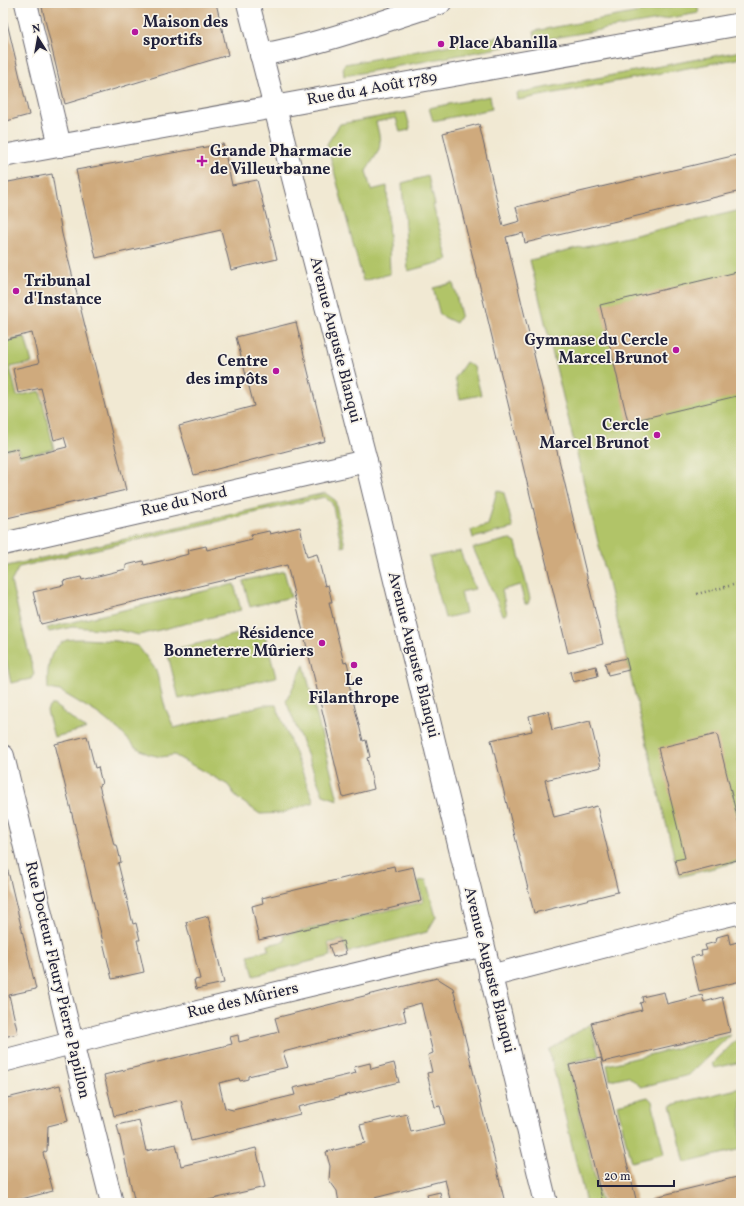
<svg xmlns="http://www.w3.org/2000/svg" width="744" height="1206" viewBox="0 0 744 1206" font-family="Vollkorn,serif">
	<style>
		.green { fill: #b1c467; stroke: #6a7351 }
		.building { fill: #cfaa7d }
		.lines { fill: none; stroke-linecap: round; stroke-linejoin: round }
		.minor-casing { stroke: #6a6870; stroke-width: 24 }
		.major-casing { stroke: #6a6870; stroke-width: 24 }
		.path { stroke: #6a6870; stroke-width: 2.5; stroke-dasharray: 1 3; stroke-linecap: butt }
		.minor { stroke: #fff; stroke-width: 22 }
		.major { stroke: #fff; stroke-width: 22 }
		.poi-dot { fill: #b5179e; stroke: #f7f3e8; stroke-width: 1.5 }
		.labels { text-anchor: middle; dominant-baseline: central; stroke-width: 3.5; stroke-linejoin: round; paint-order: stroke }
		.poi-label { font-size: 16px; font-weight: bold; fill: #22223b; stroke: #f7f3e8; text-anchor: start }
		.street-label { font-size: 16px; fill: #22223b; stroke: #f7f3e8 }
	</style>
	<rect width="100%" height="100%" fill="#f7f3e8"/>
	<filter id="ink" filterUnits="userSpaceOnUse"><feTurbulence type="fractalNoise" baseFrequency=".025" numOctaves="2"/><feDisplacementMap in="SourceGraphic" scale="8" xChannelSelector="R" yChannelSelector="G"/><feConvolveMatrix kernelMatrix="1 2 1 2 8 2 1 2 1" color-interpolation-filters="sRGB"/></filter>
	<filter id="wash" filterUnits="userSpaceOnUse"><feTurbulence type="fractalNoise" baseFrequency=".012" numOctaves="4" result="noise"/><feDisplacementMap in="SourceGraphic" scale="16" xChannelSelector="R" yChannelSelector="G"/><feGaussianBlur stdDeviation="0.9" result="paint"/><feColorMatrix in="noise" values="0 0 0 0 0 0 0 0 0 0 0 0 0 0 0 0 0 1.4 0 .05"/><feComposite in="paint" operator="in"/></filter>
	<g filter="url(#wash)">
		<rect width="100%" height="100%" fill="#f1e9d3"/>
		<g class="green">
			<polygon points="689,3 697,4 699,13 536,41 534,31"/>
			<polygon points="502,36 504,47 344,76 343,66 345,64"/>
			<polygon points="741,51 741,58 518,100 517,93"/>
			<polygon points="490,96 492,109 433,121 429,108"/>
			<path d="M406,112L410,127L409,130L400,132L396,118L376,122C383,150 381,147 366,171L371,190L387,186L390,274L363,281L327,144L340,124Z"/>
			<polygon points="428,176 435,205 433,205 448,260 408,271 402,183"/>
			<polygon points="741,210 741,861 679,877 530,260"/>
			<polygon points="453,283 461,315 456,323 440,315 433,288"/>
			<polygon points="25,337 32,363 10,367 17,396 40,391 54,449 20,457 18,448 3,451 3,342"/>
			<polygon points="466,362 474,367 481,395 460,399 455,378"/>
			<polygon points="497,490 504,493 513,528 473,538 471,530 488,525"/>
			<polygon points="325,493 335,500 345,546 342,547 332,503 324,497 19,567 11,582 34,674 31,679 11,683 3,646 3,567"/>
			<polygon points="509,539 516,543 530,598 528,604 525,604 520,585 502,590 507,614 503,615 473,548"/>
			<polygon points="460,551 475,589 461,592 466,613 445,618 429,557"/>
			<polygon points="284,571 291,597 250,607 243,581"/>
			<polygon points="234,584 241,610 139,635 118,630 72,627 49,632 47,628"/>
			<polygon points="263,628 276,677 179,699 167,651"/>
			<path d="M83,639L117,641L138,646L156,670L165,707L174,728L264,705H276L314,802L282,813L260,814L237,798L228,785L174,755L161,757L148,754L135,747L119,730L97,713L60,691L48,689C47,672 47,647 67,640C72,639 78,639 83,639Z"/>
			<polygon points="304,665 338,800 323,795 286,701"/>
			<polygon points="51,705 54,705 86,729 54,737 47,711 49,707"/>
			<polygon points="426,880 436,917 427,932 347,952 343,940 328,943 331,956 254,976 248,955 269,950 268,945 285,941 284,935 423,902 418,881"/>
			<polygon points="590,1024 599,1056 568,1063 601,1203 586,1203 549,1050"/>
			<polygon points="730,1035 689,1075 641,1087 628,1076 610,1080 607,1065"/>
			<polygon points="741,1035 741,1062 715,1068 712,1064"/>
			<polygon points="741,1088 741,1149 685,1163 671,1105"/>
			<polygon points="648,1097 652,1101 664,1154 631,1162 617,1105"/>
		</g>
		<g id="blocks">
			<g class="building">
				<polygon points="41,3 216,3 228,55 65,104"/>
				<polygon points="3,6 29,115 3,122"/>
				<polygon points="479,124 503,226 520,221 516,207 741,154 741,191 525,243 523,233 506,237 603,644 568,653 443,133"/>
				<polygon points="223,144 232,185 257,180 277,259 231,270 221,230 96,258 76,170"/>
				<polygon points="52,174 62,234 126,490 3,519 3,452 17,449 19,459 67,447 64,437 54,440 41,388 18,393 13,369 39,363 32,333 3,340 3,183"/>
				<polygon points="741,271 741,395 628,422 600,305"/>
				<polygon points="296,322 325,441 194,475 179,426 254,406 236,337"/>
				<polygon points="300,527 307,557 317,554 325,586 328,585 332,602 329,602 344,663 347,662 351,679 348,680 363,741 366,740 370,757 367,758 374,789 343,797 287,565 41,624 33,592 64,585 63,581 81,577 82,580 126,569 126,565 143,561 144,565 189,554 188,550 206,546 207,550 252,539 251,535 269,531 270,534"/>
				<polygon points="626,658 629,670 608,675 605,663"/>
				<polygon points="596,666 598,676 573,682 570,672"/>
				<polygon points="548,711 552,730 590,721 601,767 545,780 554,817 597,806 618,892 534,913 491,740 532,731 529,716"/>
				<polygon points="717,734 741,833 741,859 679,875 675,860 685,858 658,748"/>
				<polygon points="87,736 95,768 98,767 102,784 99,785 114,845 117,845 121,862 118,863 133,924 136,923 140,940 137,940 144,972 112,979 55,744"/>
				<polygon points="3,850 36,989 9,995 18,1034 3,1037"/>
				<polygon points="394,866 395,871 413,867 421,901 259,940 252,906 263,903 262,898"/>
				<polygon points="208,916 224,983 196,989 194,980 200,979 186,922"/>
				<polygon points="728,934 730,944 741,941 741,981 699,991 691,957 702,955 701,951 707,950 705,945 716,942 717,937"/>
				<polygon points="343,941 346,954 333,957 329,945"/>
				<polygon points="437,978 453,988 505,1203 451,1203 445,1180 355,1203 339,1203 337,1191 329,1180 330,1166 326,1152 365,1143 360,1125 407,1114 411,1132 445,1124 440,1106 435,1107 427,1073 432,1072 428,1055 433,1053 421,1003 403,1008 406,1021 283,1052 288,1067 248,1076 248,1079 240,1081 239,1078 219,1083 225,1108 233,1110 295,1095 293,1088 356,1073 354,1067 370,1063 371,1069 394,1063 399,1082 298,1107 300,1114 191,1141 181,1100 114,1116 104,1075 232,1044 230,1037 238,1035 239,1042 279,1032 275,1018"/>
				<polygon points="664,992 667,1004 702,995 704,1002 722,997 730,1032 603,1062 591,1023 642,1010 640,1003 643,1002 642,997"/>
				<polygon points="601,1058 637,1203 603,1203 569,1065"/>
				<polygon points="3,1083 4,1083 7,1098 60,1085 68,1121 48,1126 47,1151 43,1153 53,1191 6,1203 3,1203"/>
				<polygon points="139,1120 146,1151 176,1144 181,1166 256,1148 265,1187 196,1203 135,1203 117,1125"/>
				<polygon points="741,1176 741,1203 653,1203 651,1198"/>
				<polygon points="440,1192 442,1203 429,1203 427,1195"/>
			</g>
		</g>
	</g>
	<g filter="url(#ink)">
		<use href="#blocks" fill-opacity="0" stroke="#6a6870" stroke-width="1"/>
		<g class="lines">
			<g class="minor-casing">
				<g id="minor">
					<polyline points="26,3 60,146"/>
					<polyline points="248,3 366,461 546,1203"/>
					<path d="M261,55C322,44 381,22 440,3"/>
					<polyline points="3,544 366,461"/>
					<path d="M3,756C39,905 74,1054 112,1203"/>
					<polyline points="490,976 699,922 741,912"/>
					<polyline points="3,1061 106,1034 444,953 483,946"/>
				</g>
			</g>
			<g class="major-casing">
				<polyline id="major" points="3,156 318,99 741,24"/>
			</g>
			<polyline class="path" points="697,594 741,583"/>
			<use href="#minor" class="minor"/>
			<use href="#major" class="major"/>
		</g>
	</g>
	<g class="poi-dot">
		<circle cx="135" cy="32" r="4"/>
		<circle cx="441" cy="44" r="4"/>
		<path d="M200 155h4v4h4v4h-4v4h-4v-4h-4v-4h4z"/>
		<circle cx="16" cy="291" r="4"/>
		<circle cx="676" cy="350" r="4"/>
		<circle cx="276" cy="371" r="4"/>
		<circle cx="657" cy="435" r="4"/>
		<circle cx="322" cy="643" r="4"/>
		<circle cx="354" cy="665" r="4"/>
	</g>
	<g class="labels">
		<g class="poi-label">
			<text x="143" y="23">Maison des<tspan x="143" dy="18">sportifs</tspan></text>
			<text x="449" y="44">Place Abanilla</text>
			<text x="210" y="152">Grande Pharmacie<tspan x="210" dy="18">de Villeurbanne</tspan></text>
			<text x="24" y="282">Tribunal<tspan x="24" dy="18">d'Instance</tspan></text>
			<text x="668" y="341" text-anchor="end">Gymnase du Cercle<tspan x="668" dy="18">Marcel Brunot</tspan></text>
			<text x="268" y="362" text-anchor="end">Centre<tspan x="268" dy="18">des impôts</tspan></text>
			<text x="649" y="426" text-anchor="end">Cercle<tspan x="649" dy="18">Marcel Brunot</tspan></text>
			<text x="314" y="634" text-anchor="end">Résidence<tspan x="314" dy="18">Bonneterre Mûriers</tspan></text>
			<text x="354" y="681" text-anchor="middle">Le<tspan x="354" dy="18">Filanthrope</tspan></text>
		</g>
		<g class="street-label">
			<text transform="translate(372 89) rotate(-10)">Rue du 4 Août 1789</text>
			<text transform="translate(335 340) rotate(76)">Avenue Auguste Blanqui</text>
			<text transform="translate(184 502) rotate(-13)">Rue du Nord</text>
			<text transform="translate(413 655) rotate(76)">Avenue Auguste Blanqui</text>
			<text transform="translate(489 970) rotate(76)">Avenue Auguste Blanqui</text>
			<text transform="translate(57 980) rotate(77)">Rue Docteur Fleury Pierre Papillon</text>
			<text transform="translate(243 1001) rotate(-13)">Rue des Mûriers</text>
		</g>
	</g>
	<rect width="744" height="1206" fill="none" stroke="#f7f3e8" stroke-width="16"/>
	<g transform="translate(38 38) rotate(349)" stroke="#f7f3e8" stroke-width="3" paint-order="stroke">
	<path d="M0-3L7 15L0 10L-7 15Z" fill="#22223b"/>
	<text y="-6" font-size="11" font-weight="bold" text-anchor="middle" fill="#22223b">N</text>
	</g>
	<path d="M598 1180v6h76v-6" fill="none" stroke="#22223b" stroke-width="2"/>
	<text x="604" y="1180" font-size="12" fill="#22223b" stroke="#f7f3e8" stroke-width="3" paint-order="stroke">20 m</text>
</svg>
